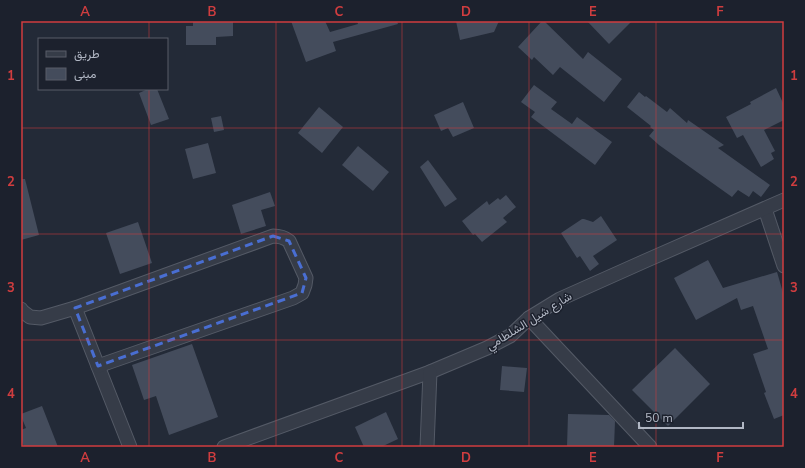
<svg xmlns="http://www.w3.org/2000/svg" width="805" height="468" viewBox="0 0 805 468" font-family="'Nunito Sans',Vazirmatn,sans-serif">
	<style>
		.building { fill: #444c5c }
		.lines { fill: none; stroke-linecap: round; stroke-linejoin: round }
		.minor-casing { stroke: #545a66; stroke-width: 15 }
		.minor { stroke: #363c48; stroke-width: 13 }
		.marked { fill: none; stroke: #496ed2; stroke-width: 3; stroke-dasharray: 8 5; stroke-linejoin: round }
		.grid { fill: none; stroke: #d03d3f; stroke-width: 1; stroke-opacity: 0.55 }
		.labels { text-anchor: middle; dominant-baseline: central; stroke-width: 3; stroke-linejoin: round; paint-order: stroke }
		.street-label { font-size: 12px; fill: #b1b7c4; stroke: #1c212d }
		.neatline { fill: none; stroke: #d03d3f; stroke-width: 1.5 }
		.grid-label { font-size: 13px; text-anchor: middle; font-weight: bold; fill: #d03d3f }
	</style>
	<rect width="100%" height="100%" fill="#232a37"/>
	<g class="building">
		<polygon points="193,21 233,21 233,36 216,37 216,45 186,45 186,26 193,26"/>
		<polygon points="291,21 325,21 330,32 358,24 357,21 397,21 398,24 333,42 336,51 306,62"/>
		<polygon points="456,21 499,21 494,32 460,40"/>
		<polygon points="542,21 544,21 583,59 588,52 622,79 604,102 560,67 553,75 534,57 532,60 518,47"/>
		<polygon points="587,21 632,21 609,44"/>
		<polygon points="534,85 557,102 551,109 572,124 577,117 612,142 595,165 531,117 535,112 521,102"/>
		<polygon points="776,88 784,105 784,120 764,130 775,151 771,153 774,159 761,167 743,135 737,138 726,117 751,104 750,102"/>
		<polygon points="148,89 157,89 169,119 151,125 139,93"/>
		<polygon points="639,92 645,97 646,96 667,112 670,108 687,123 688,120 724,145 718,148 770,185 761,197 753,191 749,197 738,190 732,197 659,145 649,136 654,130 650,127 651,126 627,107"/>
		<polygon points="463,102 474,128 453,137 448,128 441,131 434,115"/>
		<polygon points="319,107 343,127 322,153 298,133"/>
		<polygon points="221,116 224,130 214,132 211,118"/>
		<polygon points="208,143 216,173 193,179 185,149"/>
		<polygon points="358,146 389,172 373,191 342,165"/>
		<polygon points="428,160 457,199 445,207 420,167"/>
		<polygon points="21,179 25,179 39,235 21,240"/>
		<polygon points="270,192 275,206 261,210 266,226 241,234 232,205"/>
		<polygon points="506,195 516,207 503,218 507,222 482,242 475,234 473,235 462,221 487,201 489,205 498,198 500,200"/>
		<polygon points="601,216 617,240 593,256 599,264 590,271 580,256 577,258 561,233 582,219 584,219 593,222"/>
		<polygon points="138,222 152,263 120,274 106,233"/>
		<polygon points="708,260 723,288 777,272 784,296 784,415 774,419 764,393 766,392 753,354 768,349 753,306 741,310 737,298 696,320 674,278"/>
		<polygon points="192,344 218,417 169,435 156,396 144,400 132,365"/>
		<polygon points="675,348 710,384 668,426 632,390"/>
		<polygon points="502,366 527,368 524,392 500,390"/>
		<polygon points="42,406 58,447 24,447 21,439 21,430 26,428 21,416 21,414"/>
		<polygon points="386,412 398,439 381,447 364,447 355,427"/>
		<polygon points="568,414 609,415 615,421 614,447 567,447"/>
	</g>
	<g class="lines">
		<g class="minor-casing">
			<g id="minor">
				<polyline points="765,209 784,266"/>
				<polyline points="75,308 130,447"/>
				<path d="M21,309L22,311L30,317L41,318L75,308L273,236C280,236 284,237 289,241L306,278L305,285L302,293L293,298L98,366"/>
				<polyline points="529,318 650,447"/>
				<polyline points="224,447 430,372 487,348 510,336 529,318 560,299 645,261 784,200"/>
				<polyline points="427,447 430,372"/>
			</g>
		</g>
		<use href="#minor" class="minor"/>
	</g>
	<path class="marked" d="M273,236L289,241L306,278L302,293L98,366L75,308Z"/>
	<path class="grid" d="M149,21V39M276,21V447M402,21V447M529,21V447M656,21V447M149,89V447M21,128H784M21,234H784M21,340H784"/>
	<g class="labels">
		<g class="street-label">
			<text transform="translate(529 321) rotate(-32)">شارع شيل الشلطامي</text>
		</g>
	</g>
	<rect width="805" height="468" fill="none" stroke="#1c212d" stroke-width="44"/>
	<rect x="38" y="38" width="130" height="52" fill="#1c212d" stroke="#585d69"/>
	<rect x="46" y="51" width="20" height="6" fill="#363c48" stroke="#585d69"/>
	<text x="74" y="58" font-size="12" fill="#b1b7c4">طريق</text>
	<rect x="46" y="68" width="20" height="12" fill="#444c5c" stroke="#585d69"/>
	<text x="74" y="78" font-size="12" fill="#b1b7c4">مبنى</text>
	<path d="M639 422v6h104v-6" fill="none" stroke="#b1b7c4" stroke-width="2"/>
	<text x="645" y="422" font-size="12" fill="#b1b7c4" stroke="#1c212d" stroke-width="3" paint-order="stroke">50 m</text>
	<rect x="22" y="22" width="761" height="424" class="neatline"/>
	<g class="grid-label">
		<text x="85" y="16">A</text>
		<text x="212" y="16">B</text>
		<text x="339" y="16">C</text>
		<text x="466" y="16">D</text>
		<text x="593" y="16">E</text>
		<text x="720" y="16">F</text>
		<text x="11" y="80">1</text>
		<text x="794" y="80">1</text>
		<text x="11" y="186">2</text>
		<text x="794" y="186">2</text>
		<text x="11" y="292">3</text>
		<text x="794" y="292">3</text>
		<text x="11" y="398">4</text>
		<text x="794" y="398">4</text>
		<text x="85" y="462">A</text>
		<text x="212" y="462">B</text>
		<text x="339" y="462">C</text>
		<text x="466" y="462">D</text>
		<text x="593" y="462">E</text>
		<text x="720" y="462">F</text>
	</g>
</svg>
